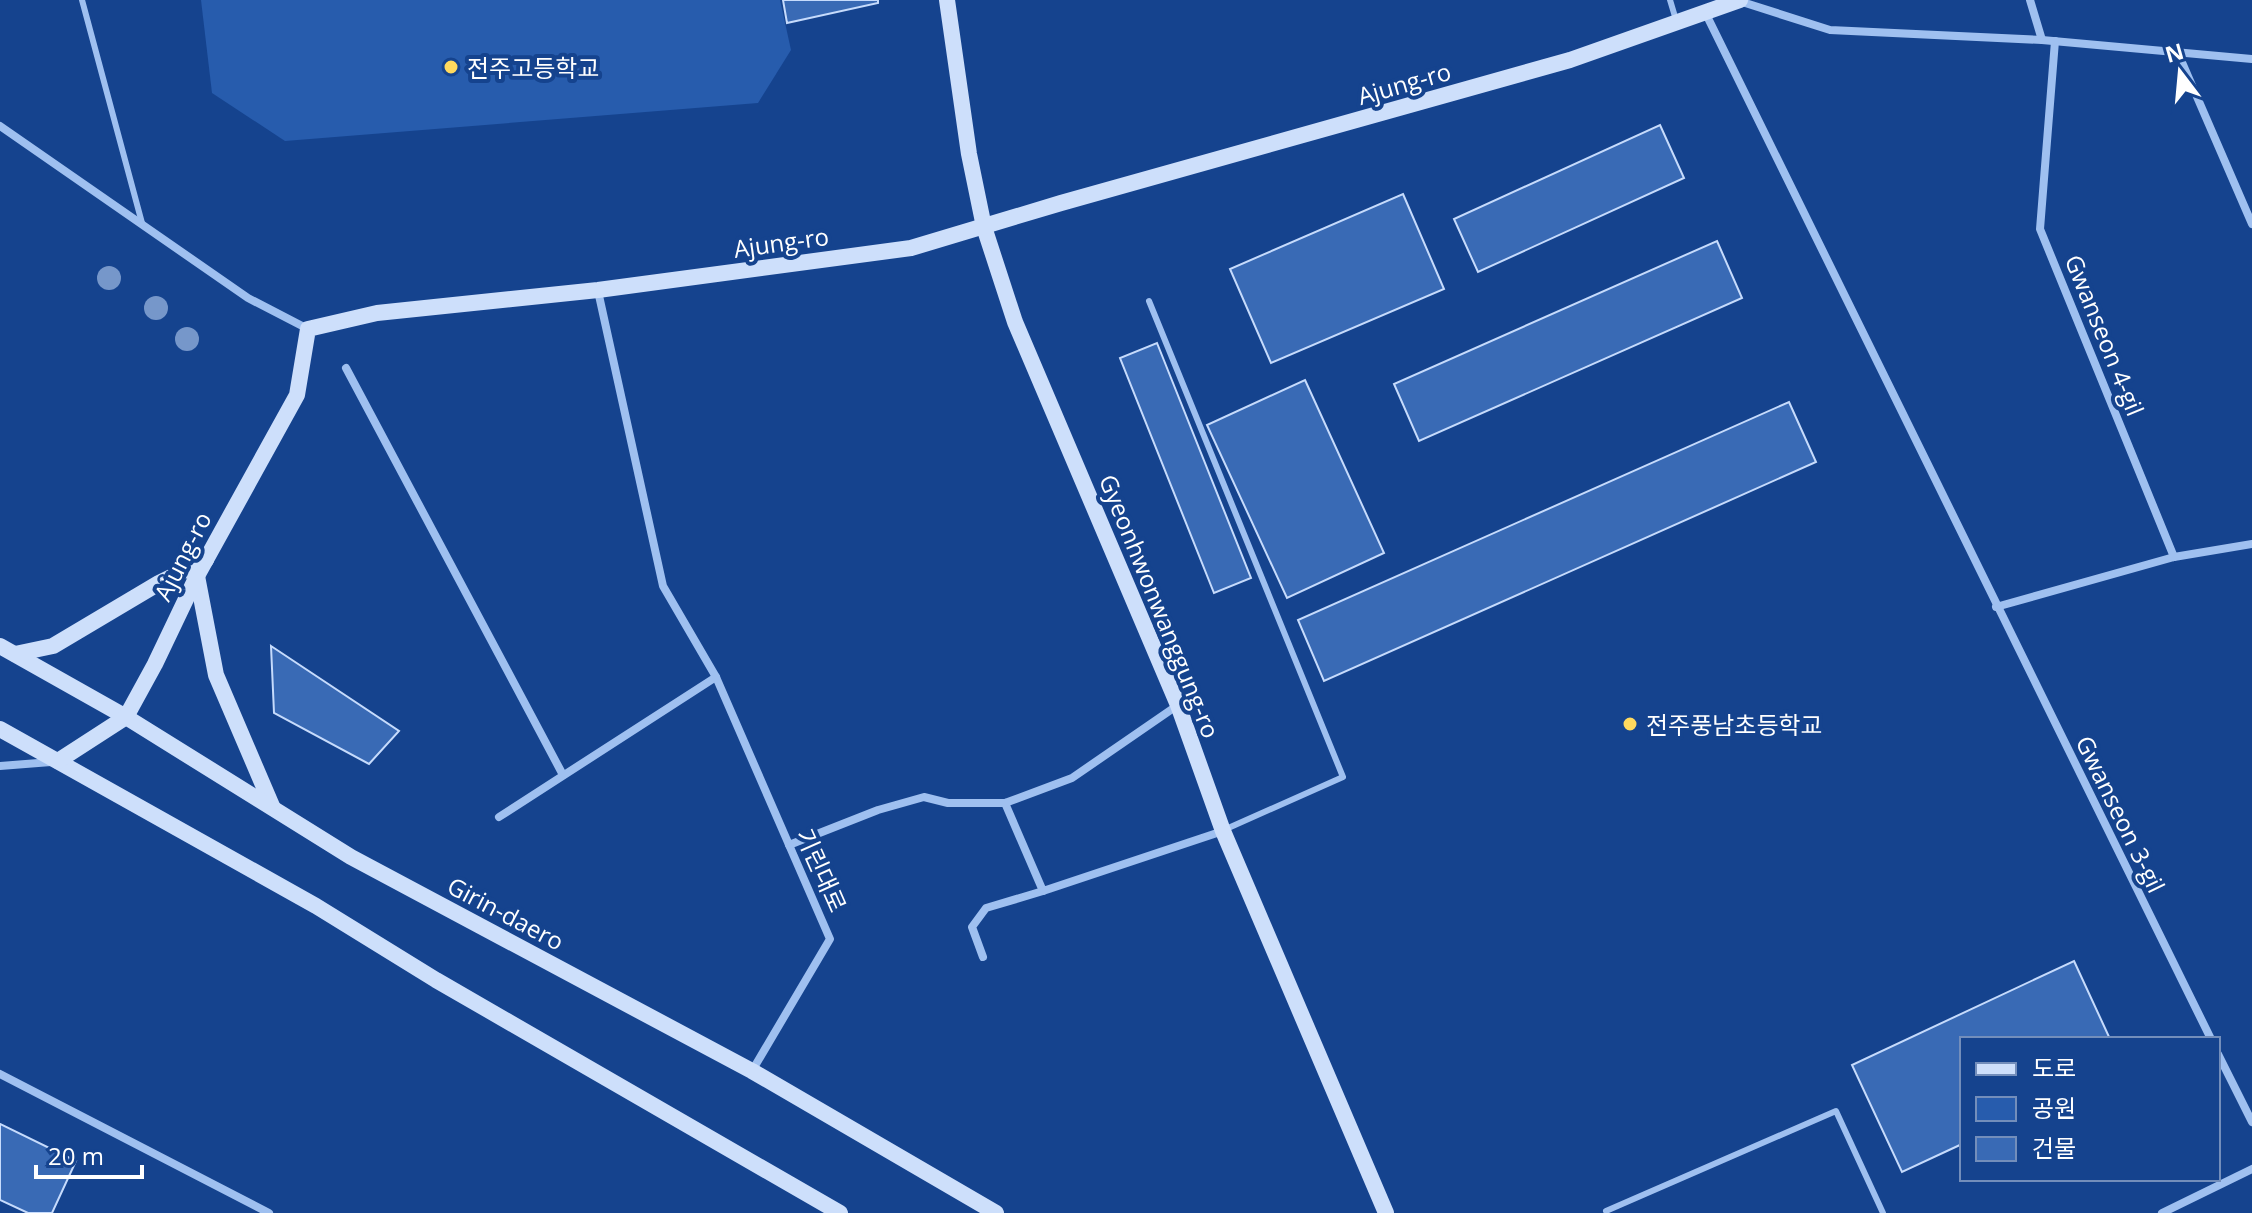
<svg xmlns="http://www.w3.org/2000/svg" width="2252" height="1213" viewBox="0 0 2252 1213" font-family="'Open Sans','Noto Sans KR',sans-serif">
	<style>
		.green { fill: #275cad }
		.building { fill: #396ab5; stroke: #c6dbfc; stroke-width: 2 }
		.lines { fill: none; stroke-linecap: round; stroke-linejoin: round }
		.lane { stroke: #9fc0f0; stroke-width: 6 }
		.street { stroke: #9fc0f0; stroke-width: 8 }
		.secondary { stroke: #cddffb; stroke-width: 16 }
		.tree { fill: #7697ca }
		.poi-dot { fill: #ffd95e; stroke: #15438e; stroke-width: 3 }
		.labels { text-anchor: middle; dominant-baseline: central; stroke-width: 8; stroke-linejoin: round; paint-order: stroke }
		.poi-label { font-size: 24px; fill: #fff; stroke: #15438e; text-anchor: start }
		.street-label { font-size: 24px; fill: #fff; stroke: #15438e }
	</style>
	<rect width="100%" height="100%" fill="#15438e"/>
	<polygon class="green" points="201,0 780,0 791,50 758,103 285,141 212,93"/>
	<g class="building">
		<polygon points="783,0 878,0 878,3 787,23"/>
		<polygon points="1660,125 1684,178 1478,272 1454,219"/>
		<polygon points="1403,194 1444,289 1271,363 1230,269"/>
		<polygon points="1717,241 1742,298 1419,441 1394,384"/>
		<polygon points="1157,343 1251,578 1214,593 1120,358"/>
		<polygon points="1305,380 1384,553 1287,598 1207,425"/>
		<polygon points="1789,402 1816,462 1324,681 1298,620"/>
		<polygon points="271,646 399,731 369,764 274,713"/>
		<polygon points="2074,961 2110,1039 1962,1039 1962,1144 1902,1172 1852,1065"/>
		<polygon points="0,1124 76,1161 52,1213 28,1213 0,1200"/>
	</g>
	<g class="lines">
		<g class="lane">
			<polyline points="82,0 142,223"/>
			<polyline points="1670,0 1676,20"/>
			<polyline points="1149,301 1343,777 1226,829"/>
			<polyline points="1606,1211 1836,1111 1883,1213"/>
		</g>
		<g class="street">
			<polyline points="2030,0 2042,40"/>
			<polyline points="1739,1 1830,30 2042,40 2252,59"/>
			<polyline points="1705,12 2211,1039"/>
			<polyline points="2055,41 2040,229 2174,557"/>
			<polyline points="2178,53 2252,224"/>
			<polyline points="0,126 248,298 308,329"/>
			<polyline points="598,291 663,586 716,677 830,939 752,1071"/>
			<polyline points="346,368 563,775"/>
			<polyline points="1996,607 2174,557 2252,544"/>
			<polyline points="0,766 51,762"/>
			<polyline points="1005,803 1043,891 1223,831"/>
			<polyline points="499,817 716,677"/>
			<polyline points="789,845 878,810 924,797 948,803 1005,803 1072,778 1178,705"/>
			<polyline points="983,957 972,927 986,908 1043,891"/>
			<polyline points="2218,1054 2252,1122"/>
			<polyline points="0,1074 269,1213"/>
			<polyline points="2162,1213 2252,1169"/>
		</g>
		<g class="secondary">
			<polyline points="947,0 969,154 984,227 1015,322 1178,705 1223,831 1386,1213"/>
			<polyline points="197,576 216,675 272,806"/>
			<polyline points="0,646 126,717 351,857 752,1071 996,1213"/>
			<polyline points="15,654 53,646 159,583 206,560"/>
			<polyline points="0,729 316,906 436,980 840,1213"/>
			<polyline points="58,761 126,717 155,664 197,576 297,395 308,329 377,313 598,290 911,248 1061,203 1570,60 1740,0"/>
		</g>
	</g>
	<g class="tree">
		<circle cx="109" cy="278" r="12"/>
		<circle cx="156" cy="308" r="12"/>
		<circle cx="187" cy="339" r="12"/>
	</g>
	<g class="poi-dot">
		<circle cx="451" cy="67" r="8"/>
		<circle cx="1630" cy="724" r="8"/>
	</g>
	<g class="labels">
		<g class="poi-label">
			<text x="467" y="67">전주고등학교</text>
			<text x="1646" y="724">전주풍남초등학교</text>
		</g>
		<g class="street-label">
			<text transform="translate(1404 83) rotate(-16)">Ajung-ro</text>
			<text transform="translate(781 242) rotate(-8)">Ajung-ro</text>
			<text transform="translate(2105 335) rotate(68)">Gwanseon 4-gil</text>
			<text transform="translate(182 556) rotate(-63)">Ajung-ro</text>
			<text transform="translate(1160 606) rotate(68)">Gyeonhwonwanggung-ro</text>
			<text transform="translate(2121 814) rotate(64)">Gwanseon 3-gil</text>
			<text transform="translate(822 870) rotate(66)">기린대로</text>
			<text transform="translate(506 913) rotate(28)">Girin-daero</text>
		</g>
	</g>
	<rect x="1960" y="1037" width="260" height="144" fill="#15438e" stroke="#738ebb" stroke-width="2"/>
	<rect x="1976" y="1063" width="40" height="12" fill="#cddffb" stroke="#738ebb" stroke-width="2"/>
	<text x="2032" y="1077" font-size="24" fill="#ffffff">도로</text>
	<rect x="1976" y="1097" width="40" height="24" fill="#275cad" stroke="#738ebb" stroke-width="2"/>
	<text x="2032" y="1117" font-size="24" fill="#ffffff">공원</text>
	<rect x="1976" y="1137" width="40" height="24" fill="#396ab5" stroke="#738ebb" stroke-width="2"/>
	<text x="2032" y="1157" font-size="24" fill="#ffffff">건물</text>
	<g transform="translate(2180 72) rotate(344)" stroke="#15438e" stroke-width="6" paint-order="stroke">
	<path d="M0-6L14 30L0 20L-14 30Z" fill="#ffffff"/>
	<text y="-12" font-size="22" font-weight="bold" text-anchor="middle" fill="#ffffff">N</text>
	</g>
	<path d="M36 1165v12h106v-12" fill="none" stroke="#ffffff" stroke-width="4"/>
	<text x="48" y="1165" font-size="24" fill="#ffffff" stroke="#15438e" stroke-width="6" paint-order="stroke">20 m</text>
</svg>
